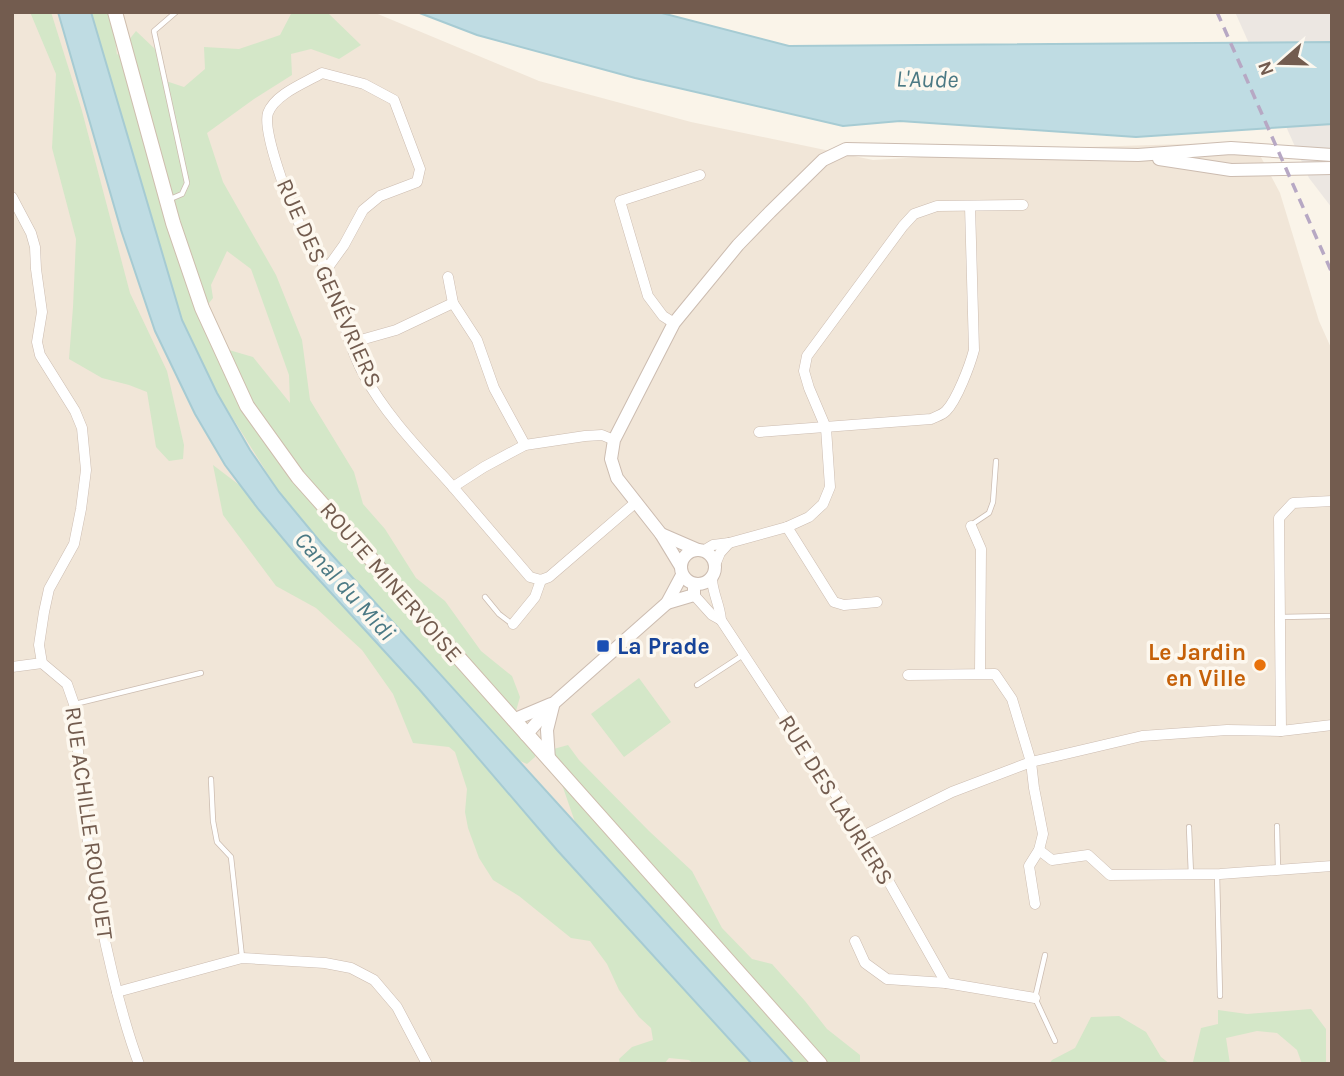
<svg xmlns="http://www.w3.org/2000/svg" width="1344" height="1076" viewBox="0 0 1344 1076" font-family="Karla,sans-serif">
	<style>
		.residential { fill: #f1e6d8 }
		.industrial { fill: #ece7e2 }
		.green { fill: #d4e7c8; fill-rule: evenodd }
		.water { fill: #bfdce3; stroke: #a6cbd3; stroke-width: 2 }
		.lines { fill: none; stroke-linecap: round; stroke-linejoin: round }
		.service-casing { stroke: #ccbcb0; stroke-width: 6 }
		.minor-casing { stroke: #ccbcb0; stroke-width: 11 }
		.tertiary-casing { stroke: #ccbcb0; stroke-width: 14 }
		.secondary-casing { stroke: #cebdad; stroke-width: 16 }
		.service { stroke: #fff; stroke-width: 4.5 }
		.minor { stroke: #fff; stroke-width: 10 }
		.tertiary { stroke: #fff; stroke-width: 12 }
		.secondary { stroke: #fff; stroke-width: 14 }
		.rail { stroke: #b7a8c4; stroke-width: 3.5; stroke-dasharray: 10 7; stroke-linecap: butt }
		.transit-dot { fill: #1a4fb4; stroke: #fdf8ef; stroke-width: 2.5 }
		.food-dot { fill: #e8710a; stroke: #fdf8ef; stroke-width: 2.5 }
		.labels { text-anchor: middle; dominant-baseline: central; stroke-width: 7; stroke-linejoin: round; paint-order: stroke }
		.street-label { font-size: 23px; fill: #735c4f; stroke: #fdf8ef }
		.transit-label { font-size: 23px; font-weight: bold; fill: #164399; stroke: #fdf8ef; text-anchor: start }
		.food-label { font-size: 23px; font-weight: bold; fill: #c56008; stroke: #fdf8ef; text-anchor: end }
		.water-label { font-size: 24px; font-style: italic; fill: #4b7984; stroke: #fdf8ef }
	</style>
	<rect width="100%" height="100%" fill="#faf4e9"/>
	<polygon class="residential" points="12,12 373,12 539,81 691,122 873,160 1086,147 1253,142 1280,193 1319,321 1332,350 1332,1064 12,1064"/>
	<polygon class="industrial" points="1235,12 1332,12 1332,208 1309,178"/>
	<g class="green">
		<polygon points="30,12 51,12 82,111 130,293 167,371 184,445 183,459 169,461 156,447 147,392 129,385 102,378 69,359 73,307 76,239 52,148 56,74"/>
		<path d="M91,12H109L114,30L117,55L136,31L155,49L166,81L184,87L205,69L204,47L239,49L280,35L292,12H316L329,14L361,45L339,59L311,49L291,54L292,75L254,99L207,133L223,182L276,275L302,340L310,400L354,472L363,504L385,529L416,578L445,601L481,651L512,676L520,697L516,711L537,737L535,757L527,764L518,760L504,744L322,544L279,492L217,393L182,320ZM227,251L251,269L289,375L290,403L253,357L229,350L218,334L199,316L213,298L211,285Z"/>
		<polygon points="213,465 242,487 300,559 419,689 557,850 752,1064 693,1064 689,1060 669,1058 664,1064 620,1064 619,1059 632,1047 653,1040 651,1028 639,1017 619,990 607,964 590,941 571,938 519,896 493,880 479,858 468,828 465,812 467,789 455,752 449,747 413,743 393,694 362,650 316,608 276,586 223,515"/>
		<polygon points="639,678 671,722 624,757 591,714"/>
		<polygon points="568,745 579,760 649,831 692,871 722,928 752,959 772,964 805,1001 827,1029 860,1055 860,1064 794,1064 575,822 550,750"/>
		<polygon points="1311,1009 1326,1029 1326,1064 1302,1064 1297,1050 1277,1033 1257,1031 1226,1038 1230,1064 1189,1064 1193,1062 1201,1028 1218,1024 1218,1010 1247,1014"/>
		<polygon points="1119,1016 1146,1032 1161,1057 1170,1064 1049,1064 1052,1060 1075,1048 1091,1017"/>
	</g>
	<g class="water">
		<polygon points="58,12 91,12 182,320 217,393 250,450 279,492 322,544 794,1064 752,1064 557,850 419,689 300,559 259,510 225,465 195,414 155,331 121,230"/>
		<polygon points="417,12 658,12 789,46 1332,42 1332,124 1136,137 900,121 843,126 635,78 477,35"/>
	</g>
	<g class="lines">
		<g class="service-casing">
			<g id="service">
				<polyline points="168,200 182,194 187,183 154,31 176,12"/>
				<polyline points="971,525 989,513 993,502 996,461"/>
				<polyline points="485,597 499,614 512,624"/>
				<polyline points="1280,617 1332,616"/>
				<polyline points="697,685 743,655"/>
				<polyline points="75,704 201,673"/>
				<polyline points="211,779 213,821 217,842 231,857 242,957"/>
				<polyline points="1277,826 1278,870"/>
				<polyline points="1189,827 1191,875"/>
				<polyline points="1217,874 1220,996"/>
				<polyline points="1045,955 1035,998 1055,1041"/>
			</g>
		</g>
		<g class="minor-casing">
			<g id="minor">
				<path d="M12,197L31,233L35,247L36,269L42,312L37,342L40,355L75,411L82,428L86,470L81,509L74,544L49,589L44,612L39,645L42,663L67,684L74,704C81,795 91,887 113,976C120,1005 128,1035 139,1064"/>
				<path d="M326,270L344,245L363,210L380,196L417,182L420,169L394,100L364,84L322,73C305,83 275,94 268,113C262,131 290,206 300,225C308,240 319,254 326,270C341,304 346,342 364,375C387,417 422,452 453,487L484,467L525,445L585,436L602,435L614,440"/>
				<polyline points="448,277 453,303 477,340 494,388 525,445"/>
				<polyline points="674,323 663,316 648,296 620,201 700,175"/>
				<polyline points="350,343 396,330 453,303"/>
				<path d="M759,432L931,419C937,416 942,415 946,411C957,400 970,365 974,350L970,206"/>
				<polyline points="453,487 530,577 541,580 549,577 635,503"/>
				<polyline points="971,526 981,549 980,673"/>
				<polyline points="787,527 834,602 844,605 877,602"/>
				<polyline points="703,551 713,545 729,543 787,527 809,517 823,504 830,487 826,428 809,388 804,371 807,356 903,226 914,214 937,206 1023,205"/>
				<polyline points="715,565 720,553 729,543"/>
				<path d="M712,578C712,592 720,605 721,620L863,836L946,983"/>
				<polyline points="694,595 712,615 721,620"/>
				<polyline points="513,624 535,597 541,580"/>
				<polyline points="12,667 42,663"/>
				<polyline points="908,675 995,674 1012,699 1031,762 1034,788 1043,834 1039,850 1029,866 1035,904"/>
				<polyline points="1281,731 1279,518 1293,503 1332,501"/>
				<polyline points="863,836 952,792 1031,762 1142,736 1227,730 1281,731 1332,725"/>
				<polyline points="1039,850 1052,860 1088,855 1110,875 1220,874 1332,866"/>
				<polyline points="855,941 865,963 887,979 946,983 1035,998"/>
				<polyline points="117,992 242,958 325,963 351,968 374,980 397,1007 427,1064"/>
			</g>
		</g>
		<g class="tertiary-casing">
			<g id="tertiary">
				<polyline points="1159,159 1231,170 1332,168"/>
				<polyline points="661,534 698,550"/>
				<circle cx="698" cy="567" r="17"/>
				<polyline points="681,567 661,534 617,478 611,459 614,440 674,323 738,245 770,212 823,160 846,149 1138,155 1231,148 1332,155"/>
				<polyline points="667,603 694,595 694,584"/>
				<polyline points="513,720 551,704"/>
				<polyline points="526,735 554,703 667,603 682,575"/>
				<polyline points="549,760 547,730 553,706"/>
			</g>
		</g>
		<g class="secondary-casing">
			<polyline id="secondary" points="115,12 173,223 202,308 247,406 298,477 820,1064"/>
		</g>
		<use href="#service" class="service"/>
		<use href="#minor" class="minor"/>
		<use href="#tertiary" class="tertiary"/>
		<use href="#secondary" class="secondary"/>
		<polyline class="rail" points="1217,12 1332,273"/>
	</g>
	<rect class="transit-dot" x="596" y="639" width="14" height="14" rx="3.5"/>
	<circle class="food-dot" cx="1260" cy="665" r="7"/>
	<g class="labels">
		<g class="street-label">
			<text transform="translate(329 283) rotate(66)">RUE DES GENÉVRIERS</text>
			<text transform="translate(391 582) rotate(49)">ROUTE MINERVOISE</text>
			<text transform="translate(836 800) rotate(58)">RUE DES LAURIERS</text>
			<text transform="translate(89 823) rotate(82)">RUE ACHILLE ROUQUET</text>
		</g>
		<g class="transit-label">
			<text x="617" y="646">La Prade</text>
		</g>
		<g class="food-label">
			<text x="1246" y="652">Le Jardin<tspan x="1246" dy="26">en Ville</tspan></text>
		</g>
		<g class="water-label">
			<text transform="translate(927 79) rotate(1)">L'Aude</text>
			<text transform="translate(345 586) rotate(48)">Canal du Midi</text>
		</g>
	</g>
	<rect width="1344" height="1076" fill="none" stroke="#735c4f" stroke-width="28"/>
	<g transform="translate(1281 63) rotate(250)" stroke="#fdf8ef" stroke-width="5" paint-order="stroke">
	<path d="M0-5L12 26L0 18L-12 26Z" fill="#735c4f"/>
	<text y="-10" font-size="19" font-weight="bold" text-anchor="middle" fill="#735c4f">N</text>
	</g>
</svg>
